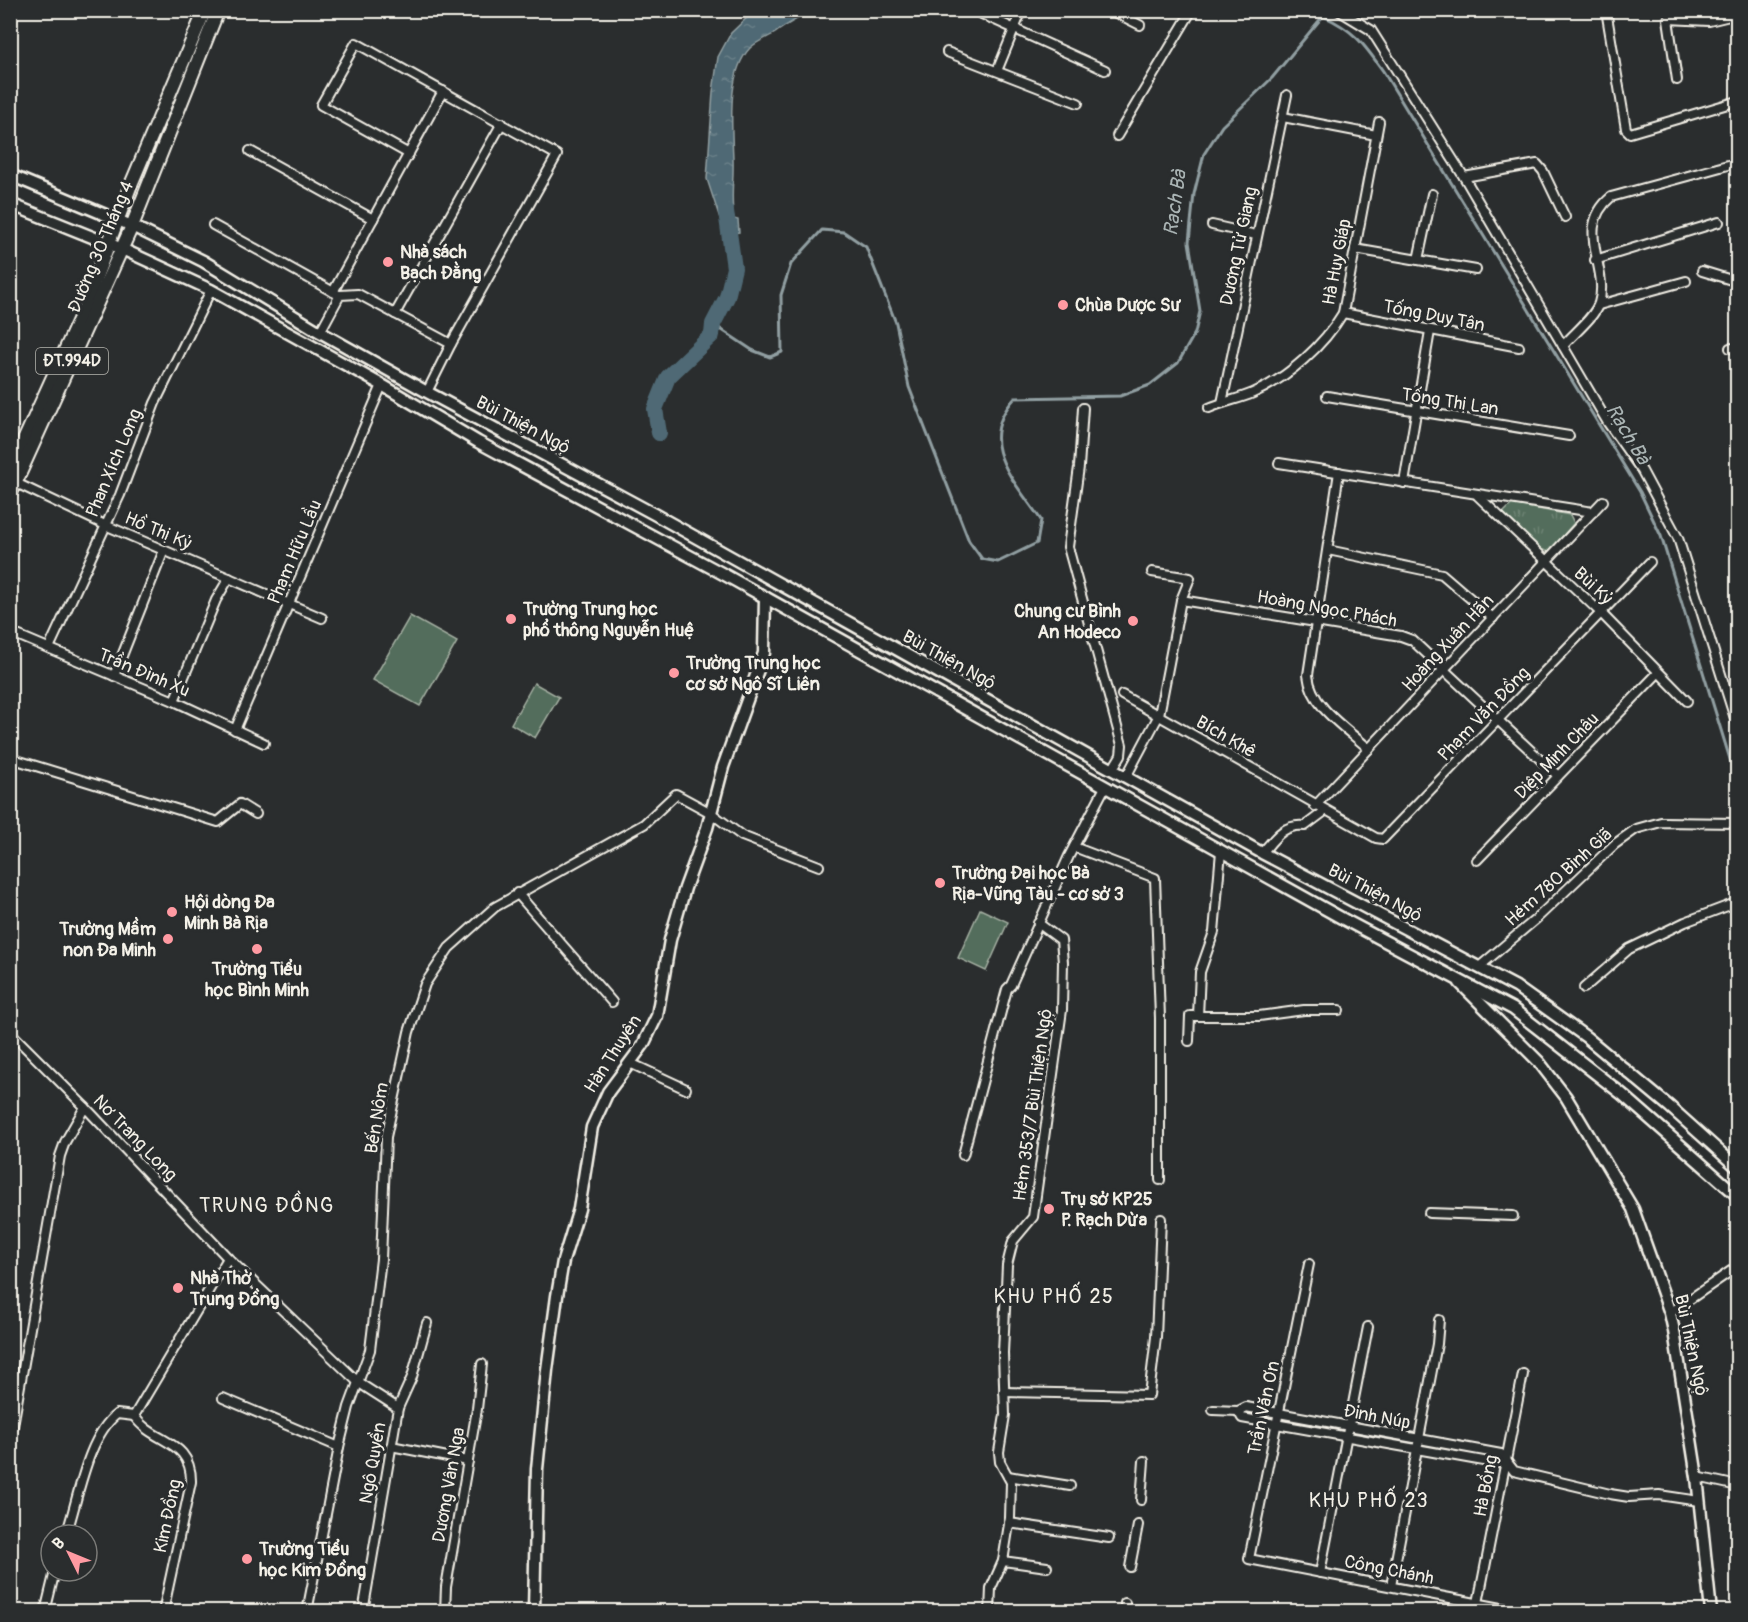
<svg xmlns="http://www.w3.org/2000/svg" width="1748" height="1622" viewBox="0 0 1748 1622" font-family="Pangolin,sans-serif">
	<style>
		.park { fill: url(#park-tufts); stroke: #a4afa2; stroke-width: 1.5 }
		.pitch { fill: #536d5b; stroke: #a4afa2; stroke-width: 1.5 }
		.water { fill: url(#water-ripples); stroke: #919fa2; stroke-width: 1.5 }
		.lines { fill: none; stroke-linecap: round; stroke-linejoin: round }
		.stream { stroke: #919fa2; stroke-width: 3 }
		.river { stroke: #4f6974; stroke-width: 16 }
		.street-casing { stroke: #f4f1e8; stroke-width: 12 }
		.secondary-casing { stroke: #f4f1e8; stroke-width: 15 }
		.primary-casing { stroke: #f4f1e8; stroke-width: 16 }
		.street { stroke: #2a2d2e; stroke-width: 8 }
		.secondary { stroke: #2a2d2e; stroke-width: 10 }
		.primary { stroke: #2a2d2e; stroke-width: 12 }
		.poi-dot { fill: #ff9aa2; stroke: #2a2d2e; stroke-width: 2 }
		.labels { text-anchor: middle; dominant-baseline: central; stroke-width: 6; stroke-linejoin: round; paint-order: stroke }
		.shield { fill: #2a2d2e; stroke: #b7b6b0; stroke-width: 1.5 }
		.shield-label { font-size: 16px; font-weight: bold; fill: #f4f1e8 }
		.street-label { font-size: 18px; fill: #f4f1e8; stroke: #2a2d2e }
		.poi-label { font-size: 18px; font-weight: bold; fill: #f4f1e8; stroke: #2a2d2e; text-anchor: start }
		.water-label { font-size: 20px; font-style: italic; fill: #aab4b4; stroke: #2a2d2e }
		.neighbourhood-label { font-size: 20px; letter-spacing: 1.5px; fill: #f4f1e8; stroke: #2a2d2e }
	</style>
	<defs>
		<pattern id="park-tufts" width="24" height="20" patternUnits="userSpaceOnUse" patternTransform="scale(1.5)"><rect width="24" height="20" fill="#536d5b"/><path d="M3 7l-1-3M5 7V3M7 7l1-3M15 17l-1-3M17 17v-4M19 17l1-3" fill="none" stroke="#6c8273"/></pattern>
		<pattern id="water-ripples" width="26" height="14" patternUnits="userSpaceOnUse" patternTransform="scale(1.5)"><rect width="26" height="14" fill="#4f6974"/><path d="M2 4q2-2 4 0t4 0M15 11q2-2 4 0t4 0" fill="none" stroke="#697f88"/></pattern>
	</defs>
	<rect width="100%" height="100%" fill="#2a2d2e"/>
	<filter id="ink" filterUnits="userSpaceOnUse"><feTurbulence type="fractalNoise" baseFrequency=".0167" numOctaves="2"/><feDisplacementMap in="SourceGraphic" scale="12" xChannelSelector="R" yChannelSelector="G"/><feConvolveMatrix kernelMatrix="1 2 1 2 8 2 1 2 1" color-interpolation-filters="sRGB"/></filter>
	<g filter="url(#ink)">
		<polygon class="park" points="1512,504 1570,515 1574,523 1549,552 1540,549 1503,513"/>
		<g class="pitch">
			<polygon points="410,616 457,642 420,706 373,680"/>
			<polygon points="534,683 559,697 535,738 511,724"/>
			<polygon points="980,909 1008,922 986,971 958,958"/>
		</g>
		<path class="water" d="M754,11H818C802,15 791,22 778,31C769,38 758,40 750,48C726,73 732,127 733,159C734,179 730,199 734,219L738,220L739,232L725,234L707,179L713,92L718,57L731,33Z"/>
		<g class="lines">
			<path class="stream" d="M713,324L752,350L770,357L782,352L781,295L791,264L822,230L844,232L866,247L896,323L909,387L969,541L982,559L998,562L1037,543L1041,520C1014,480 974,443 1015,398L1120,396L1150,385L1178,363L1195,333L1200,311L1189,242L1194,194L1204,154L1222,126L1272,78L1323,16C1354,30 1364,44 1383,71L1640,492L1661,536L1738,785"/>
			<polyline class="river" points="659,433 655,409 668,377 712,335 713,324 727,297 734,268 726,211"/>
			<g class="street-casing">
				<g id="street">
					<polyline points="973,10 1105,70"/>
					<polyline points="1110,10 1140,25"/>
					<polyline points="1338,10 1371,30 1464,177 1608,423 1642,471 1678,538 1738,728"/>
					<polyline points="1606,10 1626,129 1630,133 1738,101"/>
					<polyline points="947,52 1078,103"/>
					<polyline points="997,71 1022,10"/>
					<polyline points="1677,80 1668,19 1709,21 1738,14"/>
					<polyline points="1283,117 1376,135"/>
					<polyline points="1117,136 1192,10"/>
					<polyline points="250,151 373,219"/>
					<polyline points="409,154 321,105 356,43 557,155 451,344 427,392"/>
					<polyline points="1464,177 1537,164 1543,171 1565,217"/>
					<polyline points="213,225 337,294"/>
					<polyline points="1212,225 1256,235"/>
					<polyline points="1355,249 1476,270"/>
					<polyline points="1418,260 1432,194"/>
					<polyline points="1595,260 1719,222"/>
					<polyline points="1702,271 1738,282"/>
					<polyline points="333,292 443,91"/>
					<polyline points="1599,305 1686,281"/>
					<polyline points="1343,313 1519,347"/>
					<polyline points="395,314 502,123"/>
					<polyline points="320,332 340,295 358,294 451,344"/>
					<path d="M1563,346C1573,334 1594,318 1599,303C1610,268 1573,229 1611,197L1728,165"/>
					<polyline points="1730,348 1738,350"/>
					<polyline points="1327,396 1569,436"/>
					<polyline points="1222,403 1287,95"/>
					<polyline points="1083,408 1079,467 1068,547 1122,745 1121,755 1112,770"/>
					<path d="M1209,408C1223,402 1239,399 1253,393C1288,378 1324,345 1343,313L1379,122"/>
					<polyline points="1279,463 1593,512"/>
					<path d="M1339,472L1308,675C1311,707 1346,728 1369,749"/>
					<polyline points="16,483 105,525 322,618"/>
					<polyline points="1404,483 1430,331"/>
					<polyline points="1478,496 1601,613 1687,701"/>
					<polyline points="1328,550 1442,574 1493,618"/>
					<polyline points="1181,600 1401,636 1412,640 1558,776"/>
					<polyline points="10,632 174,701 264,743"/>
					<polyline points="49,648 120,495 155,403 211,290"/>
					<polyline points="114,676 164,550"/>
					<polyline points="1122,695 1376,838 1383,839 1650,562"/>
					<polyline points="174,701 216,600 229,578"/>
					<polyline points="235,730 382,385"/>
					<polyline points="10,758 218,822 240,804 256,814"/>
					<polyline points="1126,777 1159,715 1181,600 1190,578 1152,572"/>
					<polyline points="1315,806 1603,501"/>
					<polyline points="1074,847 1155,878 1160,1018 1160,1180"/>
					<path d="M1262,853C1274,839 1284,823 1305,826L1325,811"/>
					<polyline points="1477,860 1658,673"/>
					<polyline points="517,893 612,1002"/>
					<polyline points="1479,967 1536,919 1615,844 1636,829 1661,822 1738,823"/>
					<polyline points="1584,988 1629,949 1685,922 1738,902"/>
					<polyline points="1198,1016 1200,972 1214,932 1221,851"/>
					<polyline points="10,1032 85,1107 228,1258 359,1383 398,1408"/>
					<polyline points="1189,1041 1190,1016 1259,1016 1304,1010 1339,1010"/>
					<polyline points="630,1063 686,1089"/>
					<polyline points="963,1155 1007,989 1011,985 1069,856 1105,787"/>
					<polyline points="1429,1213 1513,1216"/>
					<polyline points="1309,1264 1249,1559 1522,1612"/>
					<polyline points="1670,1313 1738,1266"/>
					<polyline points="1004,1392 1149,1395 1156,1337 1161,1219"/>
					<polyline points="223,1398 339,1447"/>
					<polyline points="1213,1410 1238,1411 1246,1407 1501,1454 1514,1471 1610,1494 1629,1497 1659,1495 1699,1501"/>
					<polyline points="1238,1411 1242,1418 1495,1463 1507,1462"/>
					<path d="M134,1416C153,1444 192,1439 191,1482L163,1612"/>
					<polyline points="10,1443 60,1156 65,1142 85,1107"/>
					<polyline points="391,1446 468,1461"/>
					<polyline points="1008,1476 1070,1486"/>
					<polyline points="1697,1477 1738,1486"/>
					<polyline points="1141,1500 1144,1461"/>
					<polyline points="1009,1523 1109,1538"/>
					<path d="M66,1535C78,1500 87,1437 117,1414L134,1416L228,1258"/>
					<polyline points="1003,1561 1047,1567"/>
					<polyline points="1130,1567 1138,1525"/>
					<polyline points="1320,1573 1368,1327"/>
					<polyline points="1391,1586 1437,1344 1439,1320"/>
					<polyline points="1478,1603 1523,1374"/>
					<polyline points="45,1612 55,1571"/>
					<polyline points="307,1612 339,1447 349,1407 370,1350 381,1259 386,1137 409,1032 425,984 449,948 495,907 644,824 676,794 711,813 742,836 819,866"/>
					<polyline points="363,1612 398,1408 412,1377 427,1323"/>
					<polyline points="445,1612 446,1587 477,1409 482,1364"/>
					<polyline points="990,1612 991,1588 1003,1561 1010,1518 1011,1482 1000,1462 999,1452 1005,1415 1003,1353 1007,1265 1013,1241 1033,1217 1062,1010 1063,962 1061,940 1038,923"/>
					<polyline points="1125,1612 1125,1603"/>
				</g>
			</g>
			<g class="secondary-casing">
				<g id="secondary">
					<polyline points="10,175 132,226 203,261 320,332 427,392 654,514 1262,853 1516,987 1586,1037 1670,1107 1738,1168"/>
					<polyline points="10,204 122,249 211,290 382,385 478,442 725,575 1345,920 1513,1009 1622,1094 1738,1196"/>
					<polyline points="1460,983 1539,1062 1566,1097 1633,1209 1670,1313 1674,1331 1697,1477 1711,1612"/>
					<polyline points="534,1612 537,1469 547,1370 557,1296 563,1261 579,1209 592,1127 608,1092 643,1045 657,1016 670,940 685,888 707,828 723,767 764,653 765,597"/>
				</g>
			</g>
			<g class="primary-casing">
				<g id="primary">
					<polyline points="10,471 83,311 130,187 205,10"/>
					<polyline points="10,495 132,226 218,10"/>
				</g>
			</g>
			<use href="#street" class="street"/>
			<use href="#secondary" class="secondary"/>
			<use href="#primary" class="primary"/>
		</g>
	</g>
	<g class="poi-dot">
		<circle cx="388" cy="262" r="6"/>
		<circle cx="1063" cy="305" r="6"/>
		<circle cx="511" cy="619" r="6"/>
		<circle cx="1133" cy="621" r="6"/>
		<circle cx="674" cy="673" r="6"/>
		<circle cx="940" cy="883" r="6"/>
		<circle cx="172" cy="912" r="6"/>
		<circle cx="168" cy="939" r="6"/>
		<circle cx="257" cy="949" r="6"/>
		<circle cx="1049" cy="1209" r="6"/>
		<circle cx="178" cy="1288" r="6"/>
		<circle cx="247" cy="1559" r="6"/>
	</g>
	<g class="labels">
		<rect class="shield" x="36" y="348" width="72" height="26" rx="4.5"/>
		<g class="shield-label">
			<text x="72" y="361">ĐT.994D</text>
		</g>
		<g class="street-label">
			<text transform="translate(1239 246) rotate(-78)">Dương Tử Giang</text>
			<text transform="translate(101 247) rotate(-67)">Đường 30 Tháng 4</text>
			<text transform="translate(1337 262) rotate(-79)">Hà Huy Giáp</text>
			<text transform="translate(1434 316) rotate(11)">Tống Duy Tân</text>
			<text transform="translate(1450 402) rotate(9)">Tống Thị Lan</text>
			<text transform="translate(523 425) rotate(28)">Bùi Thiện Ngộ</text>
			<text transform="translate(114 463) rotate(-67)">Phan Xích Long</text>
			<text transform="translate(158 531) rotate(23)">Hồ Thị Kỷ</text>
			<text transform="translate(295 552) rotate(-67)">Phạm Hữu Lầu</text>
			<text transform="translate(1593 586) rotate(43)">Bùi Kỷ</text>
			<text transform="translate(1327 609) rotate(10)">Hoàng Ngọc Phách</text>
			<text transform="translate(1448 643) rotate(-47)">Hoàng Xuân Hãn</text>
			<text transform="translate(949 660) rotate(29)">Bùi Thiện Ngộ</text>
			<text transform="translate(144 673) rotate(23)">Trần Đình Xu</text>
			<text transform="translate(1484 714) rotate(-46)">Phạm Văn Đồng</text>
			<text transform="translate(1226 737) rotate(30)">Bích Khê</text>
			<text transform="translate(1557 756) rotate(-46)">Diệp Minh Châu</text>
			<text transform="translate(1559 877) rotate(-42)">Hẻm 780 Bình Giã</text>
			<text transform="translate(1375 893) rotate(28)">Bùi Thiện Ngộ</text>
			<text transform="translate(613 1054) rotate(-57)">Hàn Thuyên</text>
			<text transform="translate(1033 1105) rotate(-82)">Hẻm 353/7 Bùi Thiện Ngộ</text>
			<text transform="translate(377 1118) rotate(-81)">Bến Nôm</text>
			<text transform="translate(135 1138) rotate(46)">Nơ Trang Long</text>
			<text transform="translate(1691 1345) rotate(78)">Bùi Thiện Ngộ</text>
			<text transform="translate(1264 1408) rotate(-78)">Trần Văn Ơn</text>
			<text transform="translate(1377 1417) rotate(11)">Đinh Núp</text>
			<text transform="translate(373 1463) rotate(-80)">Ngô Quyền</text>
			<text transform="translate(449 1485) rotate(-80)">Dương Vân Nga</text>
			<text transform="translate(1486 1486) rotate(-79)">Hà Bổng</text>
			<text transform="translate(168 1516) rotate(-78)">Kim Đồng</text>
			<text transform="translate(1389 1570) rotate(11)">Công Chánh</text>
		</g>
		<g class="poi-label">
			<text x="400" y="252">Nhà sách<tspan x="400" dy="21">Bạch Đằng</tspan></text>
			<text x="1075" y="305">Chùa Dược Sư</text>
			<text x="523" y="609">Trường Trung học<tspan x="523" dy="21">phổ thông Nguyễn Huệ</tspan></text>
			<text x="1121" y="611" text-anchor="end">Chung cư Bình<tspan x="1121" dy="21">An Hodeco</tspan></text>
			<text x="686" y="663">Trường Trung học<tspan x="686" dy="21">cơ sở Ngô Sĩ Liên</tspan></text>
			<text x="952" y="873">Trường Đại học Bà<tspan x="952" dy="21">Rịa-Vũng Tàu - cơ sở 3</tspan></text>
			<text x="184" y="902">Hội dòng Đa<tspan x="184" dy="21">Minh Bà Rịa</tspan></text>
			<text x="156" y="929" text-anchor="end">Trường Mầm<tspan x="156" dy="21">non Đa Minh</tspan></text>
			<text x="257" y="969" text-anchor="middle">Trường Tiểu<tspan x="257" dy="21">học Bình Minh</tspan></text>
			<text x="1061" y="1199">Trụ sở KP25<tspan x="1061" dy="21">P. Rạch Dừa</tspan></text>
			<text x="190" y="1278">Nhà Thờ<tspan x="190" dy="21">Trung Đồng</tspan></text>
			<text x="259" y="1549">Trường Tiểu<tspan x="259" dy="21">học Kim Đồng</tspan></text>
		</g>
		<g class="water-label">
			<text transform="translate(1175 203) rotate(-82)">Rạch Bà</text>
			<text transform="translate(1628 434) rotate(59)">Rạch Bà</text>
		</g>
		<g class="neighbourhood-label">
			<text x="267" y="1205">TRUNG ĐỒNG</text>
			<text x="1054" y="1296">KHU PHỐ 25</text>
			<text x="1369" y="1500">KHU PHỐ 23</text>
		</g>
	</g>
	<rect width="1748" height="1622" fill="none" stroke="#2a2d2e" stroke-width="36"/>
	<rect x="18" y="18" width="1712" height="1586" fill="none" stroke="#f4f1e8" stroke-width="2" filter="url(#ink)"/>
	<g transform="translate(69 1553) rotate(313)"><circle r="28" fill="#2a2d2e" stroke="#7b7b78" stroke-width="1.5"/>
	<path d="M0-4.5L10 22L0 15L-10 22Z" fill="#ff9aa2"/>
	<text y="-9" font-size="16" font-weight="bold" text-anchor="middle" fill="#f4f1e8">B</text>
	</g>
</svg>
